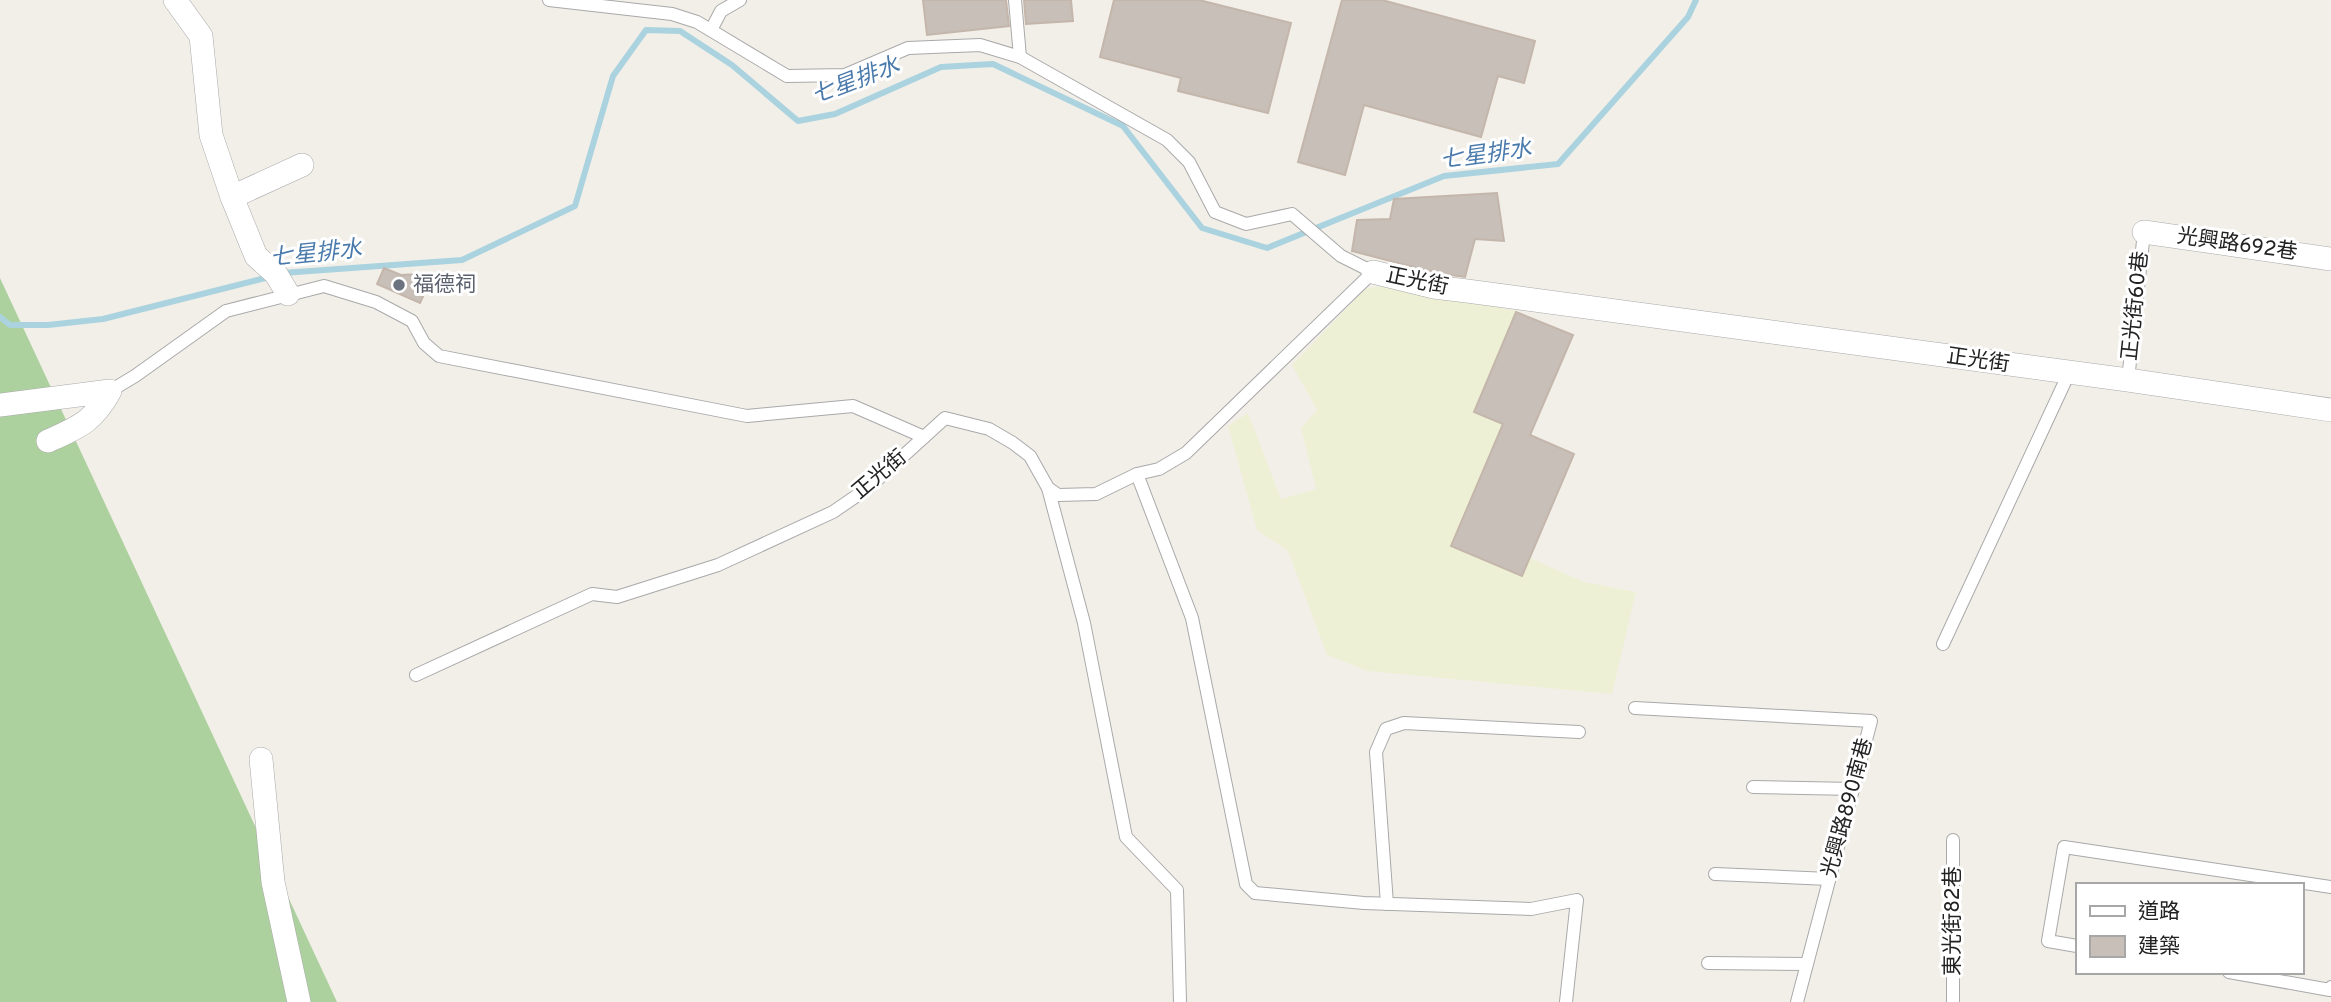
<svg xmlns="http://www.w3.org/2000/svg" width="2331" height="1002" viewBox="0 0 2331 1002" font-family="Overpass,'Noto Sans TC',sans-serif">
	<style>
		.farmland { fill: #eef0d5 }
		.forest { fill: #add19e }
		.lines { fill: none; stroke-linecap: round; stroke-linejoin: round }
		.stream { stroke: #aad3df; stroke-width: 6 }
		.building { fill: #c7bfb8; stroke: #c4b6ab; stroke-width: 2 }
		.service-casing { stroke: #a9a9a9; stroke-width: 14 }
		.minor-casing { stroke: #a9a9a9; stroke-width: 24 }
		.service { stroke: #fff; stroke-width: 12 }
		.minor { stroke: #fff; stroke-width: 23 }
		.worship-dot { fill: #6b7280; stroke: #fff; stroke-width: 2.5 }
		.labels { text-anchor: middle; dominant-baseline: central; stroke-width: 6; stroke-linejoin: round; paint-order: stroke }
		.street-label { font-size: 21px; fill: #222; stroke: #fff }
		.worship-label { font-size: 21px; fill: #5b616d; stroke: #fff; text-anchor: start }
		.water-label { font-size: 23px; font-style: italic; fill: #4a7aab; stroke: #fff }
	</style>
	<rect width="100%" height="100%" fill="#f2efe9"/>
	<polygon class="farmland" points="1387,285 1517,311 1474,412 1503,424 1451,546 1530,558 1584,582 1636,592 1612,694 1368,671 1327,655 1288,551 1257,530 1228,426 1248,413 1281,499 1316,489 1301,428 1317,410 1292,365 1365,289"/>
	<polygon class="forest" points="0,278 337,1002 0,1002"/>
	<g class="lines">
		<g class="stream">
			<polyline points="283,273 462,260 575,206 613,76 646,30 680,31 732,65 798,121 835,114 941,67 993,64 1123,126 1202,228 1267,248 1444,176 1558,164 1688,17 1696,0"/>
			<polyline points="0,317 10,325 48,325 103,319 269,277"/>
		</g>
	</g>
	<g class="building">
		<polygon points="923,0 1006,0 1009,26 927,35"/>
		<polygon points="1024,0 1071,0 1073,21 1026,24"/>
		<polygon points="1114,0 1199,0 1291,23 1268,113 1178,91 1181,78 1100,57"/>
		<polygon points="1342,0 1382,0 1535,41 1524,83 1498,76 1481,137 1364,105 1345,175 1298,162"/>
		<polygon points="1497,193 1504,241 1475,239 1465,277 1437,273 1352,251 1357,220 1390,219 1394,199"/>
		<polygon points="384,268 401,275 418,274 420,285 426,290 420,303 377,284"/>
		<polygon points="1516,312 1573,335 1530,435 1574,454 1522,576 1451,546 1503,424 1474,412"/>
	</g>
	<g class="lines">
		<g class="service-casing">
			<g id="service">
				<polyline points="1015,0 1020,57"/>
				<polyline points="711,30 721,11 740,0"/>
				<polyline points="2128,380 2144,232"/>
				<polyline points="110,391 135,376 226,311 324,286 376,302 412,321 424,343 439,356 747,416 853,406 924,437"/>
				<polyline points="1137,474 1192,618 1246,884 1255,893 1364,903 1531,909 1577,900 1566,1002"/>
				<polyline points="1048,488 1084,623 1126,837 1177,890 1180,1002"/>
				<polyline points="1943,644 2069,373"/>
				<polyline points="416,675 592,594 617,597 718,565 833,512 868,488 945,418 989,429 1013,443 1030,456 1048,488 1058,495 1096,494 1137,474 1159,469 1186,453 1373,272 1341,256 1292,214 1246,224 1215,212 1189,162 1167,140 1020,57 980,45 908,48 845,75 787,76 697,22 672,14 549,0"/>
				<polyline points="1635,708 1871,721 1797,1002"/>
				<polyline points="1753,787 1853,789"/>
				<polyline points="1715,874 1829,879"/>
				<polyline points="1387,904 1376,752 1386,729 1404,723 1579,732"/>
				<polyline points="2077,946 2048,941 2064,847 2331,887"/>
				<polyline points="1708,963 1806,964"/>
				<polyline points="2229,972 2330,990 2331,987"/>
				<polyline points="1953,1002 1953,840"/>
			</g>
		</g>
		<g class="minor-casing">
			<g id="minor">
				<polyline points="175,0 201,36 211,135 232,197 256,256 276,274 288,294"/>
				<polyline points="232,197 302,165"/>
				<polyline points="2144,232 2331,259"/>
				<polyline points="1373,272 1434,287 1467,291 2128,380 2331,410"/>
				<path d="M0,405L110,391C93,422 79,427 48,441"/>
				<polyline points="261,759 273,882 299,1002"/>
			</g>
		</g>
		<use href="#service" class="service"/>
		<use href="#minor" class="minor"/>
	</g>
	<circle class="worship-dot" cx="399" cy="285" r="7"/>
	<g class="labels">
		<g class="street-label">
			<text transform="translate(2237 245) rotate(8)">光興路692巷</text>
			<text transform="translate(1417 282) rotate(12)">正光街</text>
			<text transform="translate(2136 306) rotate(-84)">正光街60巷</text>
			<text transform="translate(1978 361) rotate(8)">正光街</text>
			<text transform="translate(880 475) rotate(-40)">正光街</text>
			<text transform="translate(1848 808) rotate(-75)">光興路890南巷</text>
			<text transform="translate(1953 921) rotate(-90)">東光街82巷</text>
		</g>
		<g class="worship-label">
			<text x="413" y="285">福德祠</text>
		</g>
		<g class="water-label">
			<text transform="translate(856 82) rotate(-21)">七星排水</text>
			<text transform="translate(1486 156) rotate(-8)">七星排水</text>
			<text transform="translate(316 255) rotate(-6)">七星排水</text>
		</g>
	</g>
	<rect x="2076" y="883" width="228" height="91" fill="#ffffff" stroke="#a7a7a7" stroke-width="2"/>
	<rect x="2090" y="906" width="35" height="10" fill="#ffffff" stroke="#a7a7a7" stroke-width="2"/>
	<text x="2138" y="918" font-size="21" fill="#222222">道路</text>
	<rect x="2090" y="936" width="35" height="21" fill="#c7bfb8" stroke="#a7a7a7" stroke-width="2"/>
	<text x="2138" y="953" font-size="21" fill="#222222">建築</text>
</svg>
